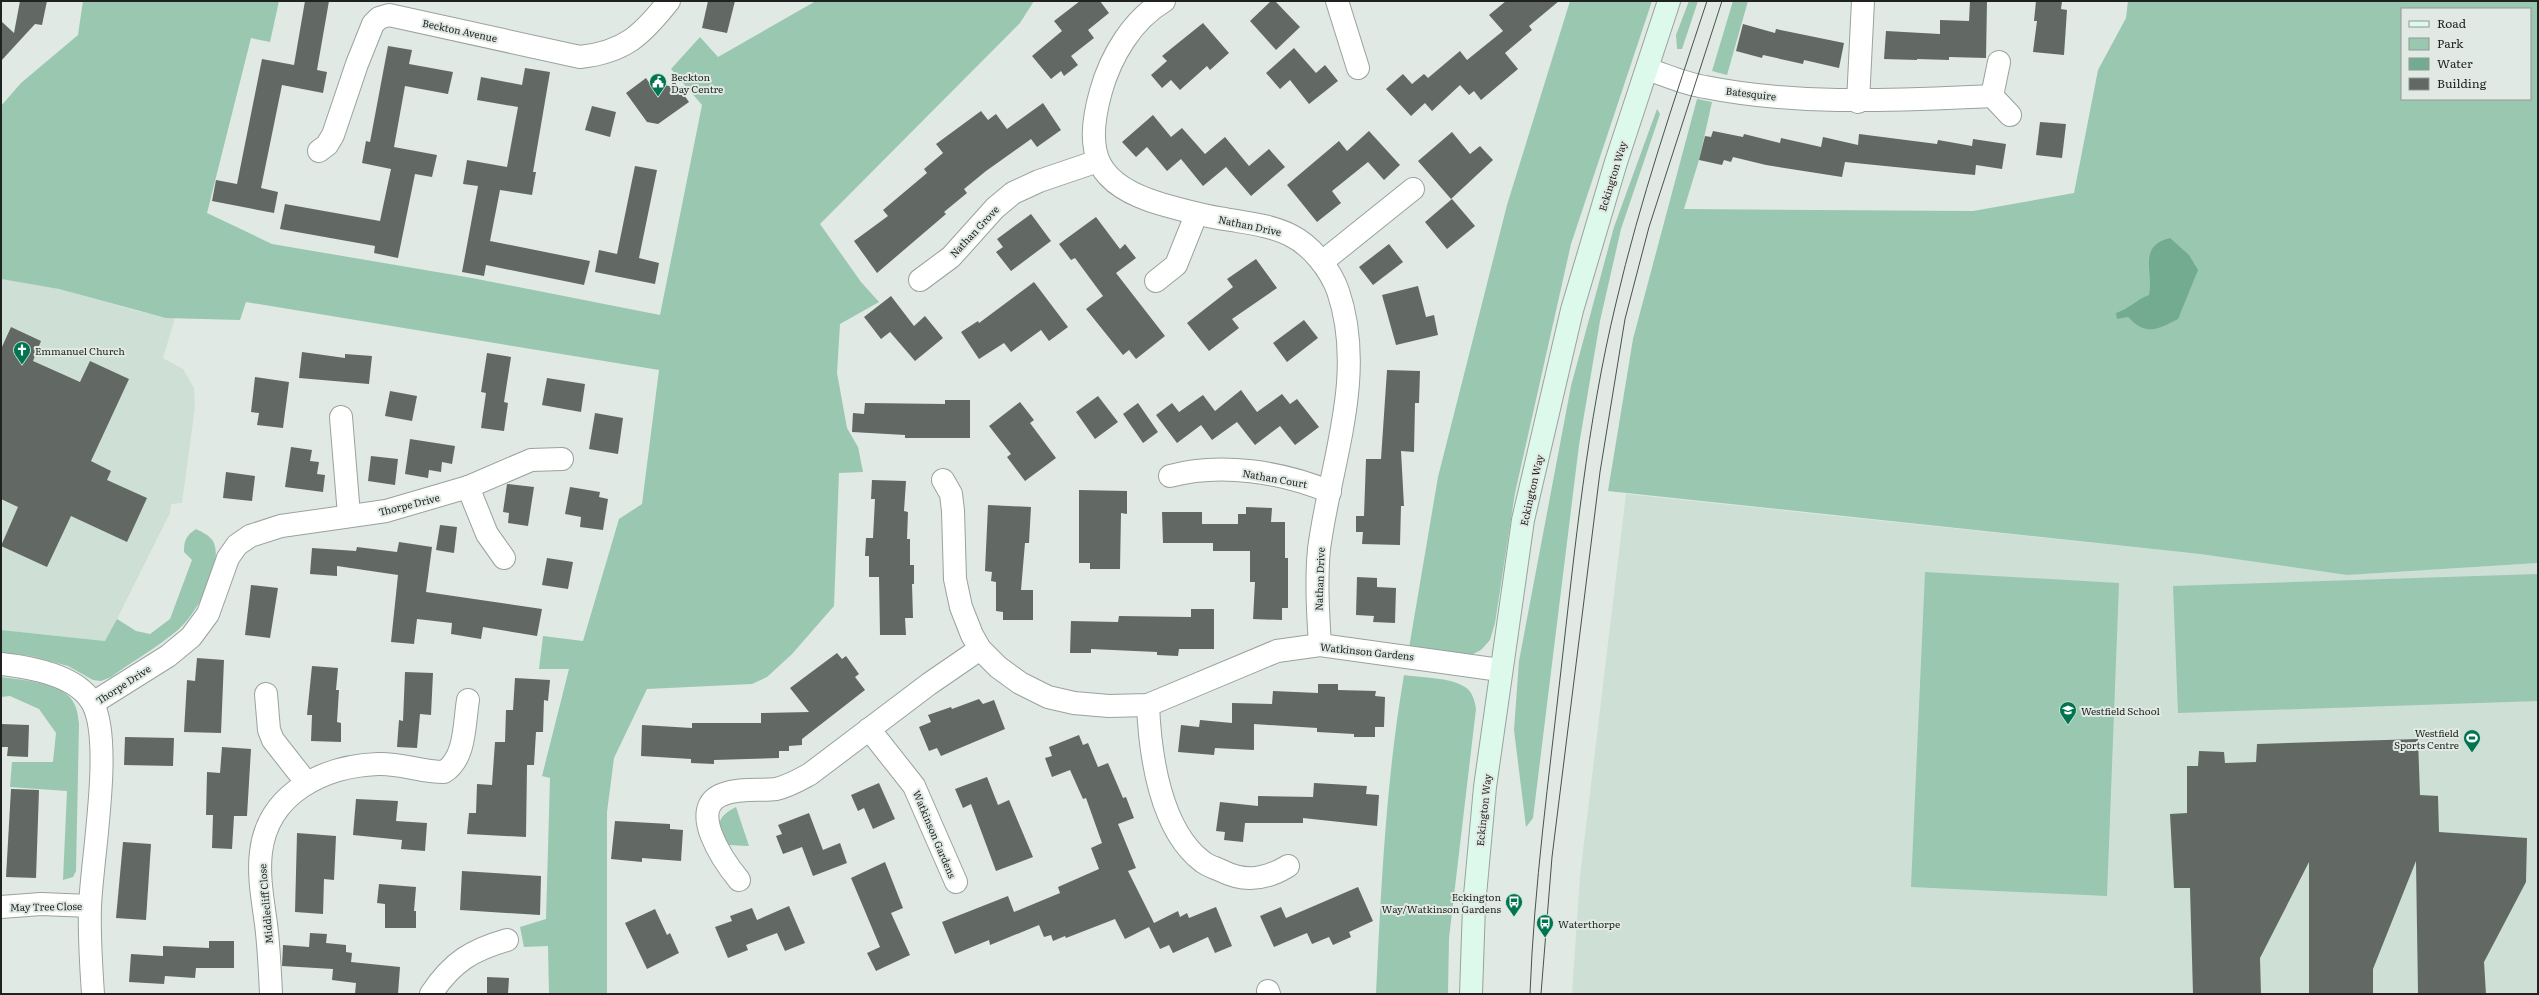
<svg xmlns="http://www.w3.org/2000/svg" width="2539" height="995" viewBox="0 0 2539 995" font-family="Literata,serif">
	<style>
		.built { fill: #cedfd6 }
		.green { fill: #9ac7b0; fill-rule: evenodd }
		.water { fill: #72ab8f }
		.building { fill: #626965 }
		.lines { fill: none; stroke-linecap: round; stroke-linejoin: round }
		.minor-casing { stroke: #99a29d; stroke-width: 24 }
		.secondary-casing { stroke: #99a29d; stroke-width: 24 }
		.minor { stroke: #fff; stroke-width: 22 }
		.secondary { stroke: #ddf9ec; stroke-width: 22 }
		.tram { stroke: #4c504d; stroke-width: 1 }
		.labels { text-anchor: middle; dominant-baseline: central; stroke-width: 4; stroke-linejoin: round; paint-order: stroke }
		.street-label { font-size: 10px; fill: #1f2220; stroke: #e0e9e4 }
		.poi-label { font-size: 10px; fill: #1f2220; stroke: #e0e9e4; text-anchor: start }
	</style>
	<rect width="100%" height="100%" fill="#e0e9e4"/>
	<g class="built">
		<polygon points="1,279 59,289 141,312 175,318 163,358 183,369 194,388 195,407 182,503 171,504 170,513 106,641 1,630"/>
		<polygon points="1626,494 2200,554 2347,575 2538,563 2538,994 1572,994 1580,876"/>
	</g>
	<g class="green">
		<polygon points="83,1 279,1 270,42 251,38 207,213 272,244 472,278 660,315 702,105 671,69 700,37 718,57 816,1 1034,1 1020,23 820,224 861,282 879,302 840,324 837,373 847,428 858,447 863,472 839,473 834,606 792,654 767,677 752,684 647,689 614,758 607,812 607,994 549,994 548,946 524,947 520,927 546,919 550,778 542,776 569,669 539,669 543,636 583,641 619,519 642,504 659,370 246,302 240,320 166,318 59,289 1,279 1,106 21,83 78,35"/>
		<polygon points="1570,1 1652,1 1571,244 1515,493 1495,623 1490,640 1481,650 1467,657 1409,648 1438,477 1507,205"/>
		<polygon points="1689,1 1698,1 1682,49 1677,49 1676,35"/>
		<polygon points="1733,1 1748,1 1727,75 1712,71"/>
		<path d="M2128,1H2538V563L2347,575L2200,554L1608,491L1633,339L1697,99L1712,102L1699,160L1684,209L1973,211L2074,193L2098,70L2126,18ZM2402,9H2530V99H2402Z"/>
		<polygon points="1657,109 1660,114 1621,229 1600,321 1579,445 1533,818 1526,827 1514,730 1519,661 1571,386 1614,227"/>
		<path d="M196,529C202,532 209,535 213,541C225,565 196,614 179,629C158,647 133,661 111,677L101,681L93,680L68,666L31,656L1,653V630L105,641L117,619L136,631L150,634L170,619L192,560L184,552C184,540 186,536 196,529Z"/>
		<polygon points="1925,572 2119,583 2107,896 1911,887"/>
		<polygon points="2538,574 2538,701 2178,713 2173,586"/>
		<path d="M1404,675C1422,678 1450,677 1465,687C1472,691 1475,701 1476,709L1449,938L1448,994H1376C1381,887 1386,780 1404,675Z"/>
		<path d="M1,677C20,680 61,682 72,700C77,707 78,715 79,724L76,871L73,877L63,880L67,791L10,787L12,762H53L56,733L39,709L10,696L1,697Z"/>
		<path d="M736,807L749,846L728,845C715,827 716,817 736,807Z"/>
	</g>
	<path class="water" d="M2170,238L2189,255L2198,270L2178,319C2157,330 2146,336 2128,317L2117,319L2116,313C2129,309 2136,300 2149,295C2154,272 2137,246 2170,238Z"/>
	<g class="building">
		<polygon points="20,1 47,1 42,25 35,24 1,61 1,21 14,33"/>
		<polygon points="305,1 329,1 317,70 327,72 323,93 282,85 261,188 278,192 274,213 212,201 216,180 237,184 262,59 294,65"/>
		<polygon points="708,1 735,1 727,33 702,28"/>
		<polygon points="1080,1 1100,1 1109,13 1088,30 1094,38 1071,56 1078,65 1064,76 1061,71 1051,79 1032,56 1062,31 1054,21"/>
		<polygon points="1271,1 1275,1 1300,27 1276,50 1250,21"/>
		<polygon points="1506,1 1559,1 1529,26 1532,30 1505,53 1518,69 1481,100 1474,91 1469,95 1460,85 1432,111 1425,103 1411,116 1386,89 1403,74 1412,84 1424,74 1428,78 1460,51 1467,60 1503,31 1489,15"/>
		<polygon points="1970,1 1987,1 1986,58 1949,57 1949,60 1917,59 1917,60 1884,59 1886,31 1940,34 1940,20 1969,21"/>
		<polygon points="2036,1 2062,1 2061,9 2067,10 2064,55 2033,52 2037,21 2034,21"/>
		<polygon points="1203,23 1229,53 1210,70 1207,66 1180,90 1171,80 1162,88 1151,75 1167,61 1162,56"/>
		<polygon points="1743,24 1775,33 1776,29 1844,43 1839,68 1804,60 1803,64 1763,55 1762,58 1736,51"/>
		<polygon points="388,46 412,50 409,64 453,72 448,94 405,86 394,147 437,155 432,177 415,174 398,258 374,253 375,246 280,229 285,204 380,221 391,169 362,163 366,141 370,142"/>
		<polygon points="1294,48 1316,73 1325,65 1338,81 1309,104 1290,80 1280,89 1266,73"/>
		<polygon points="525,68 550,72 533,172 536,172 532,195 500,190 490,241 590,261 584,285 486,265 484,276 462,272 478,186 463,184 467,160 507,167 518,107 477,100 481,77 522,85"/>
		<polygon points="646,78 650,84 670,86 674,81 689,102 658,124 647,122 626,93"/>
		<polygon points="1043,103 1061,130 1037,147 1031,139 986,171 964,189 967,193 944,212 946,214 877,273 854,241 888,216 883,210 927,173 924,169 943,153 936,144 981,111 988,120 996,114 1007,129"/>
		<polygon points="592,106 616,112 610,137 585,130"/>
		<polygon points="1153,115 1171,137 1182,128 1205,154 1225,137 1249,166 1269,149 1285,167 1251,196 1226,167 1203,186 1181,159 1167,171 1147,147 1136,157 1122,142"/>
		<polygon points="2040,122 2066,124 2062,158 2036,155"/>
		<polygon points="1369,131 1400,165 1384,180 1368,162 1332,191 1341,203 1317,222 1287,185 1339,141 1347,151"/>
		<polygon points="1713,131 1743,137 1744,134 1780,143 1781,138 1821,147 1823,137 1858,145 1859,134 1937,144 1938,140 1972,146 1973,139 2006,144 2002,169 1976,165 1975,175 1845,162 1842,177 1766,165 1733,157 1731,162 1724,160 1722,165 1699,160 1705,136 1711,137"/>
		<polygon points="1452,132 1470,154 1480,146 1493,160 1451,199 1418,161"/>
		<polygon points="635,166 657,170 639,258 659,263 655,284 595,272 599,250 617,254"/>
		<polygon points="1452,199 1475,226 1447,249 1425,222"/>
		<polygon points="1031,214 1051,241 1011,271 996,252 1003,247 997,239"/>
		<polygon points="1096,217 1120,249 1125,244 1136,258 1116,273 1165,336 1136,359 1129,350 1123,355 1086,309 1103,296 1075,258 1071,260 1059,244"/>
		<polygon points="1389,244 1403,262 1373,285 1359,267"/>
		<polygon points="1256,259 1277,288 1232,319 1239,328 1209,351 1187,323 1233,287 1227,279"/>
		<polygon points="1034,282 1068,327 1049,341 1041,330 1011,352 1004,343 979,359 961,332 978,321 979,323"/>
		<polygon points="1418,286 1426,317 1434,315 1438,335 1396,345 1382,295"/>
		<polygon points="891,296 914,326 925,316 943,338 915,361 890,332 881,339 864,317"/>
		<polygon points="1304,320 1318,338 1287,362 1273,343"/>
		<polygon points="11,327 41,341 33,361 80,382 90,361 129,379 91,461 111,471 107,480 147,498 127,542 71,516 47,567 1,546 18,507 1,499 1,349"/>
		<polygon points="302,352 345,358 345,354 372,356 369,384 299,378"/>
		<polygon points="487,353 511,357 504,402 508,403 504,431 481,428 486,393 481,392"/>
		<polygon points="1387,370 1420,371 1419,403 1415,403 1414,452 1401,451 1404,506 1401,506 1400,545 1362,544 1363,532 1356,532 1356,516 1364,516 1366,459 1381,459"/>
		<polygon points="255,377 289,382 283,428 257,425 259,413 251,412"/>
		<polygon points="547,378 585,384 581,412 542,405"/>
		<polygon points="1241,390 1257,412 1282,394 1290,404 1297,399 1319,427 1295,445 1280,426 1255,445 1237,422 1212,440 1201,425 1177,443 1156,415 1172,403 1179,412 1203,395 1215,411"/>
		<polygon points="390,391 417,396 412,421 385,416"/>
		<polygon points="1098,396 1118,422 1095,439 1076,412"/>
		<polygon points="945,400 970,400 970,438 905,438 905,435 852,432 853,413 864,414 865,403 945,404"/>
		<polygon points="1020,402 1034,420 1030,423 1056,458 1025,481 1007,457 1011,454 989,426"/>
		<polygon points="1138,403 1158,432 1143,443 1123,414"/>
		<polygon points="595,413 623,418 618,454 589,449"/>
		<polygon points="410,439 455,446 452,464 442,462 441,472 429,470 428,478 405,474"/>
		<polygon points="291,447 312,450 310,461 319,462 317,474 325,475 323,492 285,487"/>
		<polygon points="371,456 398,459 395,485 368,481"/>
		<polygon points="226,472 255,476 252,501 223,498"/>
		<polygon points="872,480 906,481 904,511 908,512 907,539 910,539 910,565 914,565 914,584 912,584 913,618 905,618 906,635 880,635 879,577 869,577 869,556 865,556 866,538 873,538 875,499 871,499"/>
		<polygon points="507,484 534,487 528,526 508,523 509,513 503,512"/>
		<polygon points="570,487 600,492 599,497 608,499 603,530 580,527 581,517 565,514"/>
		<polygon points="1079,490 1127,491 1127,514 1121,513 1120,569 1090,569 1090,563 1079,563"/>
		<polygon points="988,505 1031,507 1029,543 1025,543 1021,590 1033,590 1033,620 1003,620 1003,612 996,611 996,582 991,581 992,572 985,571"/>
		<polygon points="1246,507 1272,508 1271,522 1285,522 1285,558 1288,558 1288,608 1282,608 1282,620 1253,619 1255,582 1250,582 1250,551 1213,551 1213,543 1163,543 1162,512 1202,512 1202,524 1238,524 1238,514 1246,514"/>
		<polygon points="440,525 457,527 454,553 436,550"/>
		<polygon points="399,542 432,547 426,592 542,609 537,636 483,627 481,639 451,634 452,623 417,619 414,644 391,642 398,575 337,566 337,576 310,574 312,548 356,551 357,547 397,552"/>
		<polygon points="547,558 573,562 568,589 542,585"/>
		<polygon points="1357,577 1377,578 1377,587 1396,588 1395,623 1373,622 1374,616 1356,615"/>
		<polygon points="251,585 278,588 270,638 245,635"/>
		<polygon points="1191,609 1214,609 1214,649 1179,649 1178,656 1157,655 1157,652 1091,649 1091,653 1070,653 1071,621 1118,622 1119,616 1191,617"/>
		<polygon points="837,653 842,659 846,656 859,674 855,677 865,690 802,739 802,745 789,746 789,751 779,751 779,758 714,760 714,764 691,763 691,759 641,756 642,725 692,728 692,723 761,723 761,713 809,712 790,688"/>
		<polygon points="197,658 224,660 221,733 184,732 187,680 195,681"/>
		<polygon points="312,666 338,668 336,690 339,690 337,722 341,723 341,742 311,741 312,715 307,715"/>
		<polygon points="405,672 433,673 431,715 420,714 417,748 397,747 399,720 403,721"/>
		<polygon points="515,678 550,680 548,701 544,700 543,732 536,732 534,765 527,765 526,837 467,834 469,813 476,813 477,784 492,785 495,742 505,742 506,710 513,710"/>
		<polygon points="1318,684 1338,684 1338,690 1376,691 1375,696 1385,697 1384,727 1375,727 1375,737 1354,737 1354,734 1317,732 1317,728 1254,724 1254,750 1215,748 1214,755 1178,752 1181,725 1199,727 1200,720 1232,723 1232,703 1272,704 1273,691 1318,693"/>
		<polygon points="979,699 983,704 994,700 1005,729 941,756 937,748 929,751 919,727 931,722 928,715 951,707 952,709"/>
		<polygon points="1,724 29,725 28,757 7,756 8,747 1,747"/>
		<polygon points="1079,735 1083,745 1088,743 1098,767 1108,763 1123,798 1126,797 1134,818 1118,824 1136,868 1128,871 1154,923 1178,911 1180,917 1187,913 1189,918 1216,907 1232,946 1215,953 1208,937 1173,953 1169,945 1160,949 1149,927 1125,939 1115,919 1066,938 1065,936 1053,941 1051,935 1044,937 1039,925 990,945 989,940 955,954 942,922 1008,896 1014,912 1060,893 1058,887 1099,869 1091,848 1102,843 1086,798 1083,799 1070,770 1052,777 1045,758 1052,756 1049,747"/>
		<polygon points="125,737 174,738 173,766 124,765"/>
		<polygon points="2418,739 2420,795 2438,796 2439,832 2527,838 2526,882 2484,962 2486,994 2418,994 2416,861 2373,969 2373,994 2309,994 2309,862 2260,958 2261,994 2193,994 2190,888 2174,888 2170,814 2187,813 2187,766 2198,766 2199,751 2224,752 2225,763 2256,762 2257,744"/>
		<polygon points="222,747 251,749 247,816 234,816 232,849 212,848 213,815 206,815 207,772 220,773"/>
		<polygon points="987,777 998,805 1009,800 1033,857 996,871 971,804 963,808 955,789"/>
		<polygon points="879,783 895,819 873,829 864,808 858,811 851,795"/>
		<polygon points="1314,783 1367,786 1366,794 1379,795 1377,826 1303,818 1303,823 1245,823 1243,842 1224,840 1225,832 1216,831 1220,802 1258,806 1258,796 1313,797"/>
		<polygon points="11,789 39,790 36,878 6,877"/>
		<polygon points="356,799 398,801 396,821 427,823 425,851 401,849 402,840 353,835"/>
		<polygon points="809,813 823,850 840,843 847,863 813,876 802,847 783,854 776,836 782,834 778,825"/>
		<polygon points="615,821 670,824 670,829 683,830 681,861 642,858 642,862 611,859"/>
		<polygon points="297,833 336,836 334,880 324,879 323,914 295,912"/>
		<polygon points="123,842 151,844 146,920 116,918"/>
		<polygon points="885,862 903,908 891,913 910,955 876,971 867,953 880,947 851,878"/>
		<polygon points="462,871 541,876 540,915 460,910"/>
		<polygon points="379,884 416,887 414,911 416,911 416,928 385,928 385,904 377,903"/>
		<polygon points="1358,887 1373,921 1349,932 1351,937 1333,945 1329,937 1312,944 1307,933 1274,947 1260,916 1281,907 1286,918"/>
		<polygon points="789,906 805,943 785,951 777,933 746,945 748,950 728,958 715,927 732,921 730,916 752,908 757,920"/>
		<polygon points="655,909 667,935 670,933 679,953 647,969 625,923"/>
		<polygon points="310,933 327,934 326,943 346,945 346,952 352,953 351,962 400,967 398,994 355,994 356,983 332,980 333,969 282,966 283,945 309,947"/>
		<polygon points="209,941 234,941 234,968 196,968 195,978 165,976 164,984 129,982 131,954 163,956 163,946 209,948"/>
		<polygon points="487,977 509,978 508,994 487,994"/>
	</g>
	<g class="lines">
		<g class="minor-casing">
			<g id="minor">
				<path d="M1164,1C1132,20 1111,56 1101,91C1083,155 1097,185 1161,204C1182,210 1203,216 1225,219C1247,223 1270,225 1290,235C1311,245 1330,269 1338,291C1367,376 1330,464 1319,549C1316,581 1318,614 1320,645"/>
				<polyline points="1337,1 1358,68"/>
				<polyline points="1999,62 1992,96 2010,115"/>
				<path d="M1647,69C1666,75 1685,84 1705,87C1800,106 1896,100 1992,96"/>
				<polyline points="1858,102 1863,1"/>
				<path d="M319,151L327,145L333,135L357,64L373,24L379,18L389,15L580,57C625,52 642,35 669,1"/>
				<polyline points="1322,262 1413,189"/>
				<polyline points="920,280 951,257 995,208 1013,193 1039,181 1098,161"/>
				<polyline points="1156,281 1176,265 1196,215"/>
				<polyline points="341,417 349,515"/>
				<path d="M1170,476C1220,462 1283,472 1330,492"/>
				<polyline points="943,480 951,494 953,511 955,579 961,607 972,635 980,649 998,667 1020,683 1048,697 1074,703 1109,706 1148,705 1277,651 1320,645 1500,670"/>
				<polyline points="468,487 487,534 504,558"/>
				<path d="M1,664C29,667 78,675 93,704C113,743 92,858 90,906C89,935 91,965 93,994"/>
				<polyline points="266,694 269,730 273,740 306,782"/>
				<polyline points="93,703 168,656 191,637 208,614 228,558 237,545 250,536 281,526 386,511 468,487 531,460 562,459"/>
				<path d="M1148,705C1150,754 1160,830 1203,862C1208,866 1216,868 1222,871C1246,883 1267,879 1288,866"/>
				<polyline points="869,729 914,786 956,882"/>
				<path d="M739,880C725,863 685,807 724,794C740,788 760,791 776,789C789,786 799,780 810,774L929,684L980,649"/>
				<polyline points="1,907 41,904 90,906"/>
				<polyline points="1268,991 1269,994"/>
				<path d="M271,994C270,971 269,948 266,924C263,901 258,876 261,852C268,793 324,766 378,764C400,763 421,772 444,772C466,758 464,724 468,700"/>
				<path d="M431,994C452,962 472,950 507,940"/>
			</g>
		</g>
		<g class="secondary-casing">
			<polyline id="secondary" points="1471,994 1474,906 1485,787 1523,520 1572,310 1616,162 1669,1"/>
		</g>
		<use href="#minor" class="minor"/>
		<use href="#secondary" class="secondary"/>
		<g class="tram">
			<path d="M1530,994C1534,886 1549,778 1561,670C1575,548 1587,423 1616,303C1640,200 1674,101 1707,1"/>
			<polyline points="1541,994 1552,857 1600,472 1625,319 1649,227 1722,1"/>
		</g>
	</g>
	<defs>
		<g id="civic-pin" transform="scale(0.9)"><path d="M0 17L-7.5 6A9.5 9.5 0 1 1 7.5 6Z" fill="#007550" stroke="#e0e9e4"/><path d="M-.6-6.5H3V-4.5H.6V-3L4-1V1h2V6H-6V1h2V-1L-.6-3ZM-1.2 2.5V6h2.4V2.5Z" fill="#fff"/></g>
		<g id="church-pin" transform="scale(0.9)"><path d="M0 17L-7.5 6A9.5 9.5 0 1 1 7.5 6Z" fill="#007550" stroke="#e0e9e4"/><path d="M-1.2-6h2.4v3.5h3.3v2.4h-3.3V6h-2.4V-.1h-3.3v-2.4h3.3Z" fill="#fff"/></g>
		<g id="school-pin" transform="scale(0.9)"><path d="M0 17L-7.5 6A9.5 9.5 0 1 1 7.5 6Z" fill="#007550" stroke="#e0e9e4"/><path d="M0-5L7-2L0 1L-7-2ZM-4 1L0 2.5L4 1V4Q0 6-4 4Z" fill="#fff"/></g>
		<g id="stadium-pin" transform="scale(0.9)"><path d="M0 17L-7.5 6A9.5 9.5 0 1 1 7.5 6Z" fill="#007550" stroke="#e0e9e4"/><path d="M0-5a6.5 5 0 1 0 0 10a6.5 5 0 1 0 0-10ZM-3.5-1.8h7v3.6h-7Z" fill="#fff"/></g>
		<g id="bus-pin" transform="scale(0.9)"><path d="M0 17L-7.5 6A9.5 9.5 0 1 1 7.5 6Z" fill="#007550" stroke="#e0e9e4"/><path d="M-5-6H5V4H4V6H2V4H-2V6H-4V4H-5ZM-3.5-4V0h7V-4ZM-3.5 1.2v1.5H-2V1.2ZM2 1.2v1.5H3.5V1.2Z" fill="#fff"/></g>
	</defs>
	<g fill-rule="evenodd">
		<use href="#civic-pin" x="658" y="82"/>
		<use href="#church-pin" x="22" y="350"/>
		<use href="#school-pin" x="2068" y="710"/>
		<use href="#stadium-pin" x="2472" y="738"/>
		<use href="#bus-pin" x="1514" y="902"/>
		<use href="#bus-pin" x="1545" y="923"/>
	</g>
	<g class="labels">
		<g class="street-label">
			<text transform="translate(460 30) rotate(12)">Beckton Avenue</text>
			<text transform="translate(1751 93) rotate(7)">Batesquire</text>
			<text transform="translate(1612 176) rotate(-73)">Eckington Way</text>
			<text transform="translate(1250 225) rotate(12)">Nathan Drive</text>
			<text transform="translate(974 231) rotate(-47)">Nathan Grove</text>
			<text transform="translate(1275 478) rotate(10)">Nathan Court</text>
			<text transform="translate(1531 490) rotate(-77)">Eckington Way</text>
			<text transform="translate(409 504) rotate(-14)">Thorpe Drive</text>
			<text transform="translate(1319 579) rotate(-88)">Nathan Drive</text>
			<text transform="translate(1367 651) rotate(6)">Watkinson Gardens</text>
			<text transform="translate(123 684) rotate(-33)">Thorpe Drive</text>
			<text transform="translate(1483 810) rotate(-84)">Eckington Way</text>
			<text transform="translate(935 834) rotate(67)">Watkinson Gardens</text>
			<text transform="translate(265 904) rotate(-95)">Middlecliff Close</text>
			<text transform="translate(46 906) rotate(-1)">May Tree Close</text>
		</g>
		<g class="poi-label">
			<text x="671" y="76">Beckton<tspan x="671" dy="12">Day Centre</tspan></text>
			<text x="35" y="350">Emmanuel Church</text>
			<text x="2081" y="710">Westfield School</text>
			<text x="2459" y="732" text-anchor="end">Westfield<tspan x="2459" dy="12">Sports Centre</tspan></text>
			<text x="1501" y="896" text-anchor="end">Eckington<tspan x="1501" dy="12">Way/Watkinson Gardens</tspan></text>
			<text x="1558" y="923">Waterthorpe</text>
		</g>
	</g>
	<rect width="2539" height="995" fill="none" stroke="#1f2220" stroke-width="4"/>
	<rect x="2401" y="8" width="130" height="92" fill="#e0e9e4" stroke="#939996"/>
	<rect x="2409" y="21" width="20" height="6" fill="#ddf9ec" stroke="#939996"/>
	<text x="2437" y="28" font-size="12" fill="#1f2220">Road</text>
	<rect x="2409" y="38" width="20" height="12" fill="#9ac7b0" stroke="#939996"/>
	<text x="2437" y="48" font-size="12" fill="#1f2220">Park</text>
	<rect x="2409" y="58" width="20" height="12" fill="#72ab8f" stroke="#939996"/>
	<text x="2437" y="68" font-size="12" fill="#1f2220">Water</text>
	<rect x="2409" y="78" width="20" height="12" fill="#626965" stroke="#939996"/>
	<text x="2437" y="88" font-size="12" fill="#1f2220">Building</text>
</svg>
